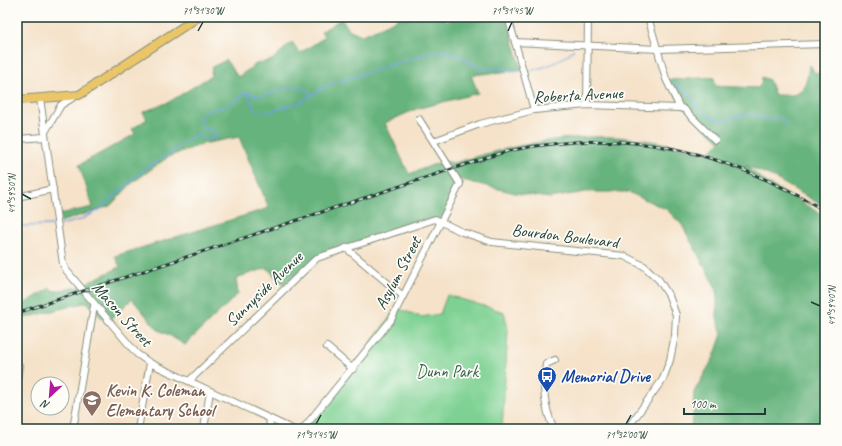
<svg xmlns="http://www.w3.org/2000/svg" width="842" height="446" viewBox="0 0 842 446" font-family="Caveat,sans-serif">
	<style>
		.green { fill: #7ed193; stroke: #4e8764 }
		.forest { fill: #66b37d; stroke: #427858 }
		.lines { fill: none; stroke-linecap: round; stroke-linejoin: round }
		.stream { stroke: #6ea0d9; stroke-width: 1.5 }
		.minor-casing { stroke: #8a907e; stroke-width: 8 }
		.major-casing { stroke: #8a907e; stroke-width: 10 }
		.minor { stroke: #fff; stroke-width: 6 }
		.major { stroke: #ebc669; stroke-width: 8 }
		.rail-casing { stroke: #1f3d34; stroke-width: 3 }
		.rail { stroke: #fdfcf7; stroke-width: 1.5; stroke-dasharray: 4.5; stroke-linecap: butt }
		.ticks { fill: none; stroke: #1f3d34; stroke-width: 1.5 }
		.labels { text-anchor: middle; dominant-baseline: central; stroke-width: 3.5; stroke-linejoin: round; paint-order: stroke }
		.street-label { font-size: 17px; fill: #1f3d34; stroke: #fdfcf7 }
		.park-label { font-size: 17px; fill: #37624c; stroke: #fdfcf7 }
		.transit-label { font-size: 17px; font-weight: bold; fill: #164399; stroke: #fdfcf7; text-anchor: start }
		.education-label { font-size: 17px; font-weight: bold; fill: #785e54; stroke: #fdfcf7; text-anchor: start }
		.neatline { fill: none; stroke: #1f3d34; stroke-width: 1.5 }
		.ticks-label { font-size: 10px; text-anchor: middle; fill: #1f3d34 }
	</style>
	<rect width="100%" height="100%" fill="#fdfcf7"/>
	<filter id="ink" filterUnits="userSpaceOnUse"><feTurbulence type="fractalNoise" baseFrequency=".025" numOctaves="2"/><feDisplacementMap in="SourceGraphic" scale="8" xChannelSelector="R" yChannelSelector="G"/><feConvolveMatrix kernelMatrix="1 2 1 2 8 2 1 2 1" color-interpolation-filters="sRGB"/></filter>
	<filter id="wash" filterUnits="userSpaceOnUse"><feTurbulence type="fractalNoise" baseFrequency=".012" numOctaves="4" result="noise"/><feDisplacementMap in="SourceGraphic" scale="16" xChannelSelector="R" yChannelSelector="G"/><feGaussianBlur stdDeviation="0.9" result="paint"/><feColorMatrix in="noise" values="0 0 0 0 0 0 0 0 0 0 0 0 0 0 0 0 0 1.4 0 .05"/><feComposite in="paint" operator="in"/></filter>
	<g filter="url(#wash)">
		<rect width="100%" height="100%" fill="#f5e2c9"/>
		<polygon class="green" points="447,295 504,312 508,329 502,429 305,429 397,308 421,317 440,314"/>
		<path class="forest" d="M400,17H440L448,21L457,17H506L522,70L471,75L478,93L416,109L385,123L409,174L443,161L454,163C498,150 544,138 589,137C629,135 669,143 707,154L720,142L681,104L668,80L714,77L715,86L758,88L761,84L762,77L769,80L775,95C793,95 802,98 807,78C808,73 808,70 810,65L815,73L825,74V207L771,176L744,165L767,183L825,216V429H690L693,418L694,392L714,357L722,334L717,319V290L682,225L666,209L628,192H585L550,198L515,193L454,178L459,187L442,222L435,219L315,259L283,285L267,268L236,278L238,294L185,345L169,335L158,330L132,299L106,323L87,302L17,320V308L50,288L54,291L78,287L120,267L115,256L269,208L239,137L202,144L168,157L132,183L110,206L60,222V214L93,207L79,165L135,134L132,129L147,119L143,112L169,102L211,76L212,67L226,60L238,77L256,64L272,60L292,42L300,53L325,37L321,32L341,19L350,30L362,35C376,29 388,25 400,17Z"/>
		<g class="lines">
			<g class="stream">
				<path d="M529,71C546,67 561,62 574,49"/>
				<path d="M675,84L687,91L700,110L713,118L726,121C739,114 755,112 767,120L777,117L783,119L786,125"/>
				<path d="M248,93C250,93 254,96 257,96C275,96 297,77 312,95"/>
				<path d="M60,225L80,220L99,210L143,170L164,157L196,134L208,140L217,138L215,132L202,127L199,122C204,105 222,111 234,102C239,99 241,94 247,92L256,113L272,111L301,102L328,85L432,52L444,51L455,54L482,69L497,68L520,71"/>
				<polyline points="17,226 56,225"/>
			</g>
		</g>
	</g>
	<g filter="url(#ink)">
		<g class="lines">
			<g class="minor-casing">
				<g id="minor">
					<polyline points="508,17 534,110"/>
					<polyline points="648,17 666,79 680,108 684,109 715,140"/>
					<polyline points="515,42 658,49 825,44"/>
					<polyline points="40,98 63,264 66,270 137,354 150,363 292,429"/>
					<polyline points="587,105 588,17"/>
					<polyline points="45,132 61,105 74,97"/>
					<polyline points="17,139 45,137"/>
					<polyline points="434,141 480,124 534,110 587,105 680,108"/>
					<polyline points="17,197 53,189"/>
					<polyline points="346,248 403,296"/>
					<polyline points="327,347 353,369"/>
					<polyline points="17,379 19,366"/>
					<polyline points="189,381 317,258 435,219 462,232 492,242 624,256 644,266 659,280 669,296 676,315 675,335 670,360 663,379 627,429"/>
					<polyline points="73,429 94,306"/>
					<polyline points="138,429 150,363"/>
					<polyline points="204,429 210,391"/>
					<polyline points="269,429 270,419"/>
					<polyline points="303,429 391,320 460,184 419,119"/>
					<path d="M554,429C544,408 542,386 546,364L555,360"/>
				</g>
			</g>
			<g class="major-casing">
				<polyline id="major" points="17,100 79,95 198,17"/>
			</g>
			<use href="#minor" class="minor"/>
			<use href="#major" class="major"/>
			<g class="rail-casing">
				<path id="rail" d="M17,313L467,164C482,160 497,153 513,150C631,127 723,150 825,211"/>
			</g>
			<use href="#rail" class="rail"/>
		</g>
	</g>
	<path class="ticks" d="M198,31L203,22M508,31L512,22M22,194L31,199M811,302L820,306M316,424L321,415M626,424L631,415"/>
	<defs>
		<g id="bus-pin" transform="scale(1)"><path d="M0 17L-7.5 6A9.5 9.5 0 1 1 7.5 6Z" fill="#1a4fb4" stroke="#fdfcf7"/><path d="M-5-6H5V4H4V6H2V4H-2V6H-4V4H-5ZM-3.5-4V0h7V-4ZM-3.5 1.2v1.5H-2V1.2ZM2 1.2v1.5H3.5V1.2Z" fill="#fff"/></g>
		<g id="school-pin" transform="scale(1)"><path d="M0 17L-7.5 6A9.5 9.5 0 1 1 7.5 6Z" fill="#8d6e63" stroke="#fdfcf7"/><path d="M0-5L7-2L0 1L-7-2ZM-4 1L0 2.5L4 1V4Q0 6-4 4Z" fill="#fff"/></g>
	</defs>
	<g fill-rule="evenodd">
		<use href="#bus-pin" x="547" y="376"/>
		<use href="#school-pin" x="92" y="400"/>
	</g>
	<g class="labels">
		<g class="street-label">
			<text transform="translate(578 95) rotate(-3)">Roberta Avenue</text>
			<text transform="translate(565 236) rotate(7)">Bourdon Boulevard</text>
			<text transform="translate(398 273) rotate(-62)">Asylum Street</text>
			<text transform="translate(264 289) rotate(-44)">Sunnyside Avenue</text>
			<text transform="translate(122 314) rotate(48)">Mason Street</text>
		</g>
		<g class="park-label">
			<text x="447" y="371">Dunn Park</text>
		</g>
		<g class="transit-label">
			<text x="561" y="376">Memorial Drive</text>
		</g>
		<g class="education-label">
			<text x="106" y="390">Kevin K. Coleman<tspan x="106" dy="20">Elementary School</tspan></text>
		</g>
	</g>
	<rect width="842" height="446" fill="none" stroke="#fdfcf7" stroke-width="44"/>
	<g transform="translate(50 396) rotate(206)"><circle r="19" fill="#fdfcf7" stroke="#a4b0a9"/>
	<path d="M0-3L7 15L0 10L-7 15Z" fill="#b5179e"/>
	<text y="-6" font-size="11" font-weight="bold" text-anchor="middle" fill="#1f3d34">N</text>
	</g>
	<path d="M684 408v6h81v-6" fill="none" stroke="#1f3d34" stroke-width="2"/>
	<text x="690" y="408" font-size="12" fill="#1f3d34" stroke="#fdfcf7" stroke-width="3" paint-order="stroke">100 m</text>
	<rect x="22" y="22" width="798" height="402" class="neatline"/>
	<g class="ticks-label">
		<text x="203" y="14">71°31'30"W</text>
		<text x="512" y="14">71°31'45"W</text>
		<text transform="translate(11 194) rotate(-90)" y="4">41°59'50"N</text>
		<text transform="translate(831 306) rotate(-90)" y="4">41°59'40"N</text>
		<text x="316" y="438">71°31'45"W</text>
		<text x="626" y="438">71°32'00"W</text>
	</g>
</svg>
